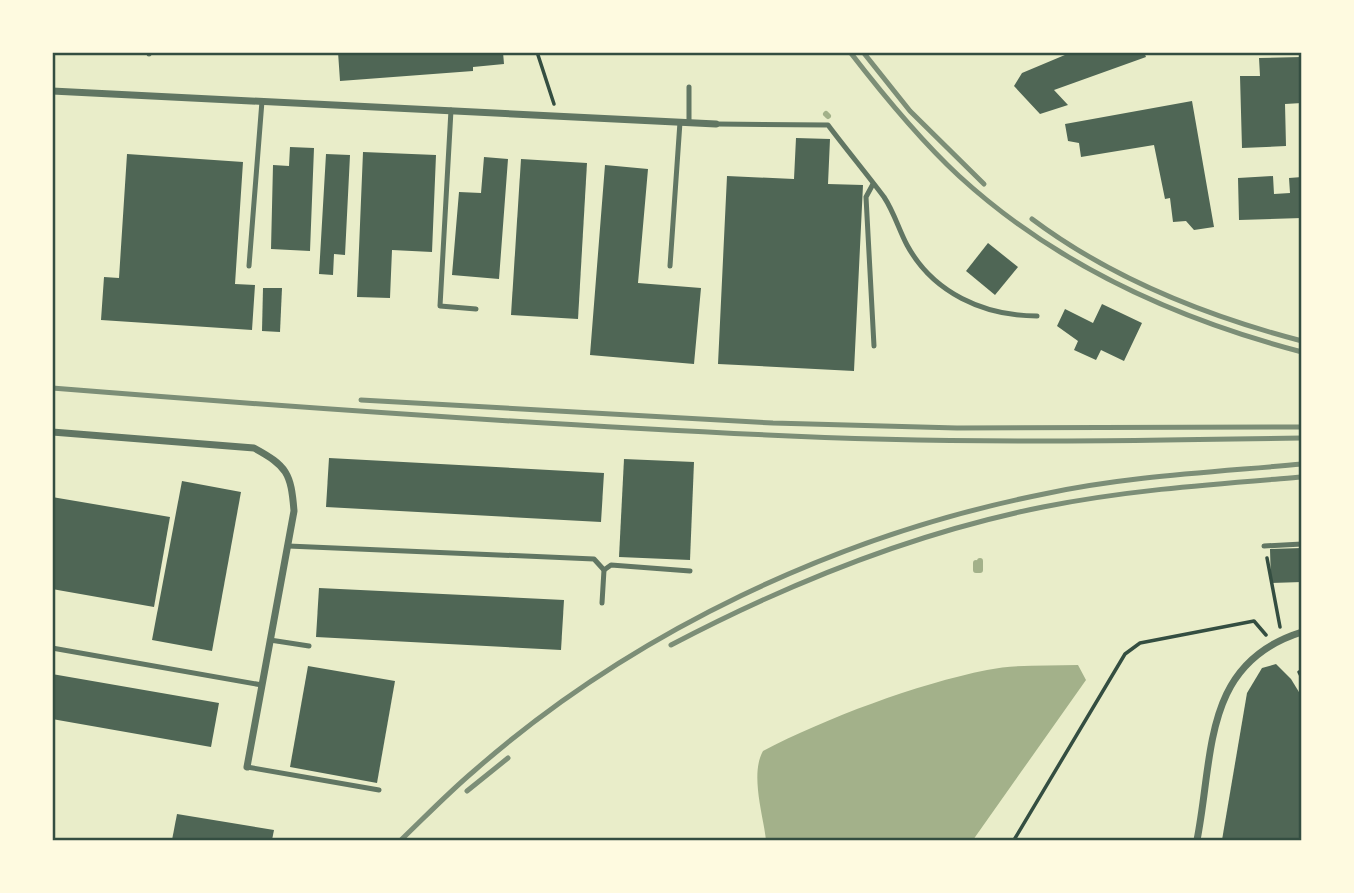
<svg xmlns="http://www.w3.org/2000/svg" width="1354" height="893" viewBox="0 0 1354 893" font-family="'Asap Condensed',sans-serif">
	<style>
		.water { fill: #a3b18a }
		.lines { fill: none; stroke-linecap: round; stroke-linejoin: round }
		.stream { stroke: #a3b18a; stroke-width: 6 }
		.building { fill: #4f6655 }
		.path { stroke: #344e41; stroke-width: 3.5 }
		.service { stroke: #617663; stroke-width: 5 }
		.minor { stroke: #617663; stroke-width: 7 }
		.rail { stroke: #7c8e77; stroke-width: 5 }
		.neatline { fill: none; stroke: #344e41; stroke-width: 2.5 }
	</style>
	<rect width="100%" height="100%" fill="#e9edc9"/>
	<path class="water" d="M1078,665L1086,680L973,840H766C763,814 750,774 763,751C826,718 917,684 987,670C1016,664 1048,666 1078,665Z"/>
	<g class="lines">
		<g class="stream">
			<polyline points="826,114 828,116"/>
			<polyline points="976,563 976,570 980,570 980,561"/>
		</g>
	</g>
	<g class="building">
		<polygon points="338,52 503,52 504,64 473,67 473,71 340,81"/>
		<polygon points="1072,52 1144,52 1146,57 1054,90 1068,105 1040,114 1014,86 1022,73"/>
		<polygon points="1302,57 1302,103 1285,104 1286,146 1242,148 1240,76 1260,76 1259,58"/>
		<polygon points="1192,101 1214,227 1194,230 1186,221 1173,222 1170,198 1165,199 1154,145 1081,157 1079,143 1068,141 1065,124"/>
		<polygon points="796,138 830,139 828,184 863,185 854,371 718,364 727,176 794,179"/>
		<polygon points="290,147 314,148 310,251 271,249 273,165 289,166"/>
		<polygon points="363,152 436,155 432,252 392,250 390,298 357,297"/>
		<polygon points="127,154 243,162 235,284 255,285 252,330 101,320 104,277 119,278"/>
		<polygon points="326,154 350,155 345,255 334,254 333,275 319,274"/>
		<polygon points="484,157 508,159 499,279 452,275 459,192 481,193"/>
		<polygon points="521,159 587,163 578,319 511,315"/>
		<polygon points="605,165 648,169 638,283 701,288 694,364 590,355"/>
		<polygon points="1273,176 1274,194 1290,193 1289,178 1302,177 1302,218 1239,220 1238,178"/>
		<polygon points="988,243 1018,267 995,295 966,271"/>
		<polygon points="263,288 282,288 280,332 262,331"/>
		<polygon points="1102,304 1142,323 1124,361 1101,350 1096,360 1074,350 1078,341 1057,326 1065,309 1093,323"/>
		<polygon points="329,458 604,473 601,522 326,507"/>
		<polygon points="624,459 694,462 690,560 619,557"/>
		<polygon points="182,481 241,492 212,651 152,640"/>
		<polygon points="52,497 170,517 154,607 52,589"/>
		<polygon points="1302,548 1302,582 1271,583 1270,549"/>
		<polygon points="319,588 564,600 561,650 316,637"/>
		<polygon points="1276,664 1291,679 1302,697 1302,840 1222,840 1247,693 1262,668"/>
		<polygon points="308,666 395,681 377,783 290,767"/>
		<polygon points="52,674 219,703 211,747 52,719"/>
		<polygon points="177,814 274,830 272,840 172,840"/>
	</g>
	<g class="lines">
		<g class="path">
			<polyline points="537,52 554,104"/>
			<polyline points="1267,558 1280,627"/>
			<polyline points="1299,672 1302,678"/>
			<polyline points="1014,840 1125,654 1140,643 1254,621 1266,635"/>
		</g>
		<g class="service">
			<polyline points="149,54 149,52"/>
			<polyline points="451,110 440,306 476,309"/>
			<polyline points="689,122 689,87"/>
			<path d="M716,124L828,125C846,149 866,173 884,197C894,212 899,230 907,245C933,293 984,316 1037,316"/>
			<polyline points="873,184 866,197 874,346"/>
			<polyline points="249,266 262,101"/>
			<polyline points="670,266 680,122"/>
			<polyline points="288,546 594,559 604,570 602,603"/>
			<polyline points="1264,546 1302,544"/>
			<polyline points="604,570 611,565 690,571"/>
			<polyline points="270,640 309,646"/>
			<polyline points="52,648 262,685"/>
			<polyline points="247,767 379,790"/>
		</g>
		<g class="minor">
			<polyline points="52,91 716,124"/>
			<path d="M52,432L254,448C287,466 291,473 294,511L247,767"/>
			<path d="M1197,840C1214,754 1202,663 1302,632"/>
		</g>
		<g class="rail">
			<path d="M850,52C884,96 919,139 959,176C1056,265 1176,319 1302,352"/>
			<polyline points="863,52 910,111 984,184"/>
			<path d="M1032,219C1112,279 1206,316 1302,341"/>
			<path d="M52,388C290,407 529,424 767,435C945,444 1124,441 1302,438"/>
			<polyline points="361,400 773,423 957,428 1302,427"/>
			<path d="M671,645C789,583 913,533 1043,507C1128,490 1215,484 1302,477"/>
			<polyline points="467,791 508,758"/>
			<path d="M401,840C425,817 448,793 474,771C632,632 838,535 1044,494C1128,476 1216,472 1302,464"/>
		</g>
	</g>
	<rect width="1354" height="893" fill="none" stroke="#fefae0" stroke-width="108"/>
	<rect x="54" y="54" width="1246" height="785" class="neatline"/>
</svg>
